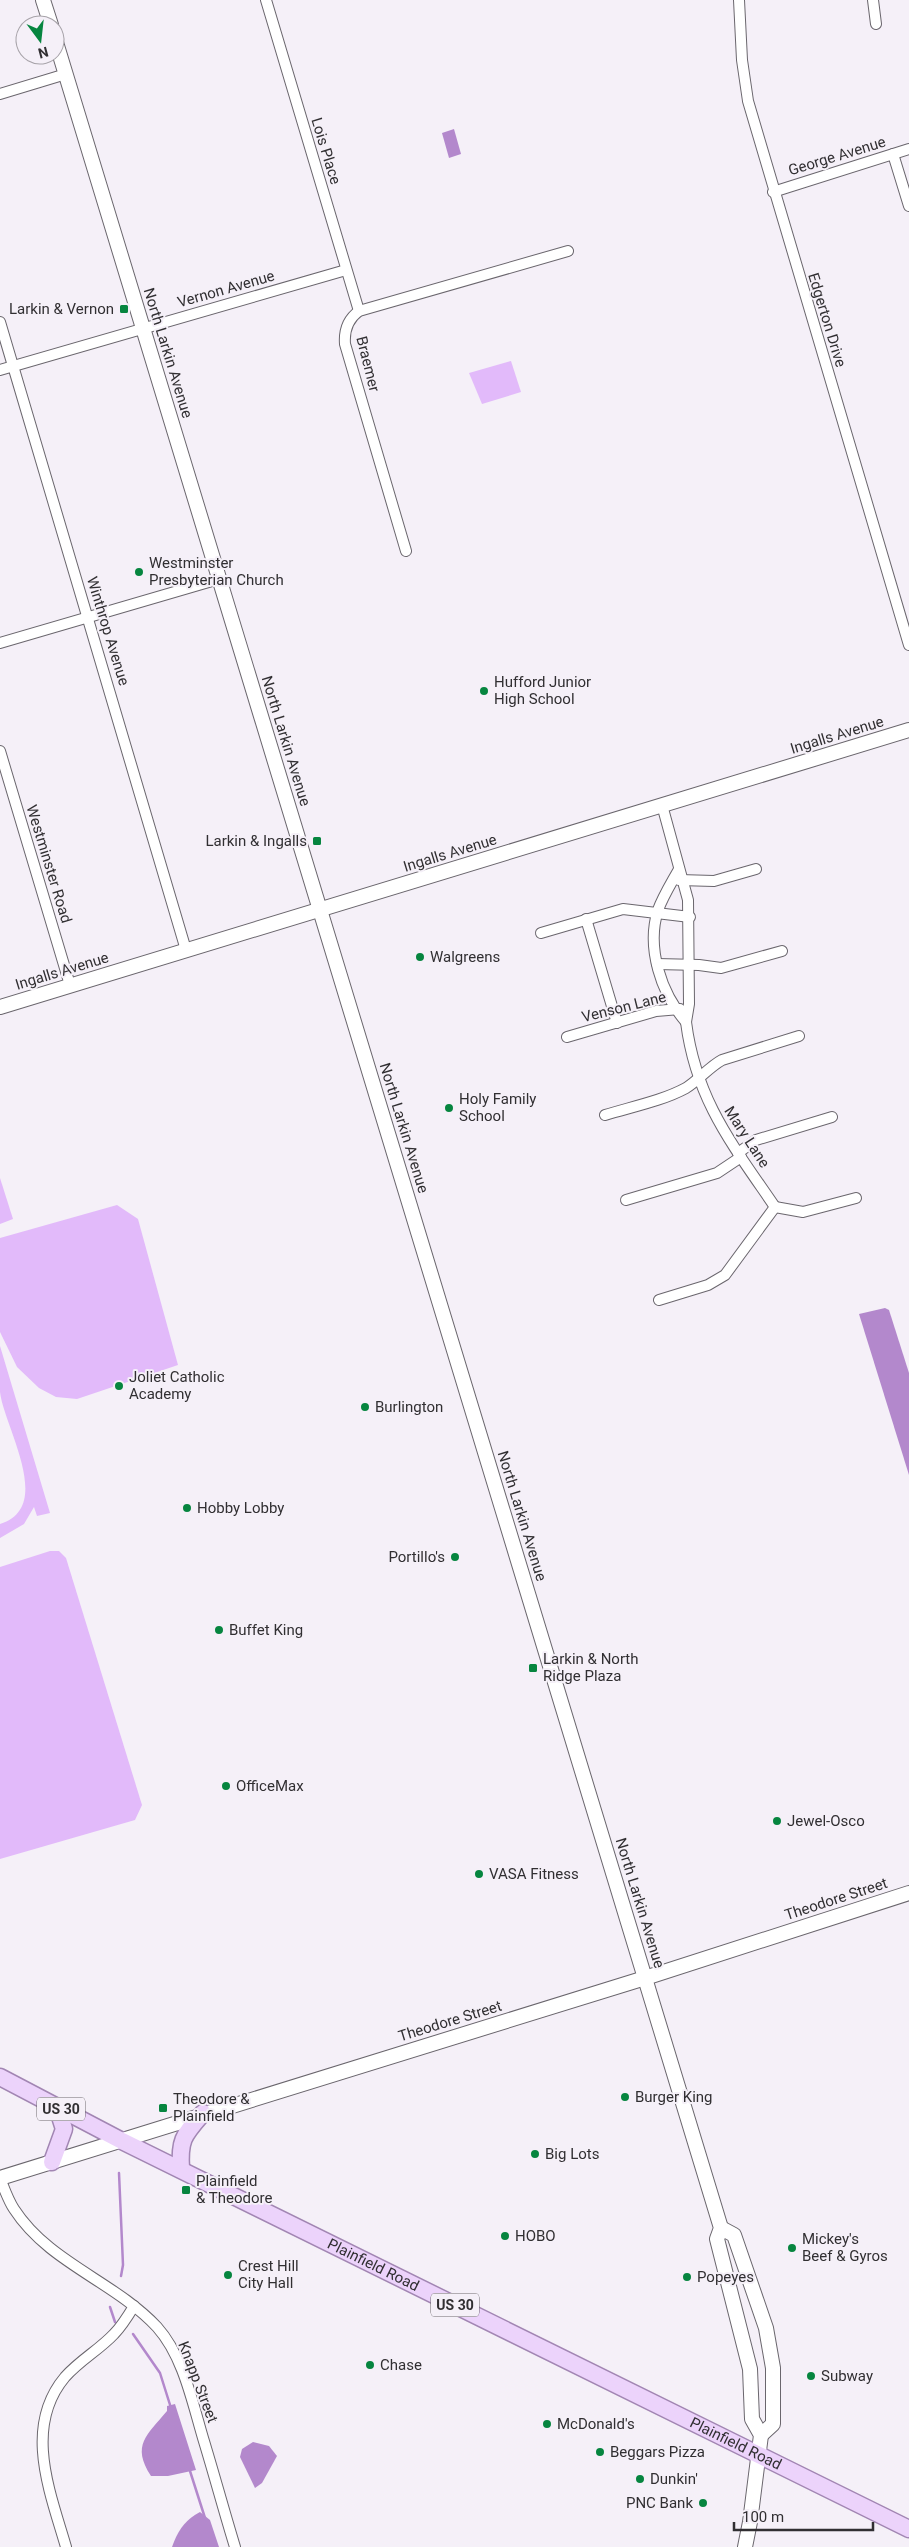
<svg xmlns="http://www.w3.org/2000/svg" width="909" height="2547" viewBox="0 0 909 2547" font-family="Roboto,sans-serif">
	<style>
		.green { fill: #e2bafa }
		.water { fill: #b388cc }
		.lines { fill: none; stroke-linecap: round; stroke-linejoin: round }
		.stream { stroke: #b388cc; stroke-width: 2.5 }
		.street-casing { stroke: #6a666d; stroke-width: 12 }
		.secondary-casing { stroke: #6a666d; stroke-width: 16 }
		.primary-casing { stroke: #a286b3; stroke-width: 19 }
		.street { stroke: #fff; stroke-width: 10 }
		.secondary { stroke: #fff; stroke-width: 14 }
		.primary { stroke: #ecd3fb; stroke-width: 16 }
		.poi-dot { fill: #06853f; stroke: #f5f0f8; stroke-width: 2 }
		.labels { text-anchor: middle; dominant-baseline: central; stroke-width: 4; stroke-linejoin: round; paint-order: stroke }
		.shield { fill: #f5f0f8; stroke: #6c696d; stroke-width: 1 }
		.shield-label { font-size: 14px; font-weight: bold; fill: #312f32 }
		.street-label { font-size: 15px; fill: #312f32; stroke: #f5f0f8 }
		.poi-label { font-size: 15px; fill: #312f32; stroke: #f5f0f8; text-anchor: start }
	</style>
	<rect width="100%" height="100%" fill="#f5f0f8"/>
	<g class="green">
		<polygon points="511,361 521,392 482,404 469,373"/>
		<polygon points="0,1178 13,1219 0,1224"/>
		<polygon points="117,1205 138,1219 178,1365 77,1399 56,1397 39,1388 17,1367 0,1332 0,1238"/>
		<path d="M0,1346L50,1513L37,1516L34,1507L24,1524L0,1538V1524C55,1507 4,1427 0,1392C0,1377 0,1361 0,1346Z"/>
		<polygon points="50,1551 59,1551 66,1558 142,1805 135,1820 0,1859 0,1567"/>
	</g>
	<g class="water">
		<polygon points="454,129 461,154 449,158 442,133"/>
		<polygon points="885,1308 889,1310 909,1373 909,1475 859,1314"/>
		<path d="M175,2404L196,2470L168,2476H151C131,2445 147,2435 167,2411V2406Z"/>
		<polygon points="253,2442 269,2446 277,2456 262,2483 255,2488 240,2457 242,2449"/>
		<path d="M200,2512L210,2520L219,2547H172C178,2530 185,2520 200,2512Z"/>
	</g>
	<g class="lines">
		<g class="stream">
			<polyline points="119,2173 123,2265 121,2276"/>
			<polyline points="110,2307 115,2322"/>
			<polyline points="133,2334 160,2373 171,2408"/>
			<polyline points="190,2471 205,2518"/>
		</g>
		<g class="street-casing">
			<g id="street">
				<polyline points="266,0 359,311"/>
				<polyline points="739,0 742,60 748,101 909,645"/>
				<polyline points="873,0 876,24"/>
				<polyline points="0,94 66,74"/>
				<polyline points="893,154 909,206"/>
				<polyline points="773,192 909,149"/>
				<polyline points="0,322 186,950"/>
				<polyline points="0,370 346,270"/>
				<path d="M406,551L345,344C344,331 348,319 359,311L568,251"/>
				<polyline points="0,643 219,579"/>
				<polyline points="0,751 70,985"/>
				<path d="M662,805L688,900L689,1004L686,1022C661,993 646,948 658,910C663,896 672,882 679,869"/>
				<polyline points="679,880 714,881 756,869"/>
				<polyline points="586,919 617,1023"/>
				<polyline points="541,933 623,909 690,917"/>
				<polyline points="657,964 699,965 721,968 782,951"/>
				<path d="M686,1022C696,1100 732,1144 775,1207"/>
				<polyline points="567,1037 656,1011 680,1009"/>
				<path d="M605,1115C631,1107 662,1101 686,1088C699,1080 709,1067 722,1060L799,1036"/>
				<polyline points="738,1153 756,1140 832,1117"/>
				<polyline points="626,1200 717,1173 741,1157"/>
				<polyline points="775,1207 803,1212 856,1198"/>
				<polyline points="659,1300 708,1285 725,1275 775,1207"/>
				<path d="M0,2178C4,2188 8,2200 14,2209C49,2263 114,2281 157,2327C183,2356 192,2401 203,2438C214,2474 224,2511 235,2547"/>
				<path d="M66,2547C50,2492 23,2427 65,2377C80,2360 99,2350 114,2334C122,2326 128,2316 134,2306"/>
			</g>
		</g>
		<g class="secondary-casing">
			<g id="secondary">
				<polyline points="43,0 51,25"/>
				<polyline points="55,39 721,2228 717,2239 750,2369 752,2419 761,2435 750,2522 745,2547"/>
				<polyline points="0,1007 909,730"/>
				<polyline points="0,2178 645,1978 909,1893"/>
				<polyline points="721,2228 734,2235 766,2328 773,2368 773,2424 761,2435"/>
			</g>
		</g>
		<g class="primary-casing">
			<g id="primary">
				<path id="s1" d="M0,2077L122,2141L909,2529"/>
				<polyline points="52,2162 64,2129 57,2107"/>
				<path d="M181,2169C179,2139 184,2135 203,2113"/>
			</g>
		</g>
		<use href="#street" class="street"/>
		<use href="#secondary" class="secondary"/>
		<use href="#primary" class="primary"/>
	</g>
	<g class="poi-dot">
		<rect x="119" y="304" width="10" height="10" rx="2.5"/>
		<circle cx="139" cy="572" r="5"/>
		<circle cx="484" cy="691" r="5"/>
		<rect x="312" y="836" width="10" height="10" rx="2.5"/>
		<circle cx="420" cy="957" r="5"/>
		<circle cx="449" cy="1108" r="5"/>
		<circle cx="119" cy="1386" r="5"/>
		<circle cx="365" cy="1407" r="5"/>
		<circle cx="187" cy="1508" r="5"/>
		<circle cx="455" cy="1557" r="5"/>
		<circle cx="219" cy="1630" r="5"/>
		<rect x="528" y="1663" width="10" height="10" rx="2.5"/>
		<circle cx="226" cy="1786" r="5"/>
		<circle cx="777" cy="1821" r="5"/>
		<circle cx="479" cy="1874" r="5"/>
		<circle cx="625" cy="2097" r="5"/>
		<rect x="158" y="2103" width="10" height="10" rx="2.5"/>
		<circle cx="535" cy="2154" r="5"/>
		<rect x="181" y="2185" width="10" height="10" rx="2.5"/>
		<circle cx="505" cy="2236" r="5"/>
		<circle cx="792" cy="2248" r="5"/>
		<circle cx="228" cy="2275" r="5"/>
		<circle cx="687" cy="2277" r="5"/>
		<circle cx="370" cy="2365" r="5"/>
		<circle cx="811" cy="2376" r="5"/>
		<circle cx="547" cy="2424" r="5"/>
		<circle cx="600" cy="2452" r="5"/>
		<circle cx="640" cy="2479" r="5"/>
		<circle cx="703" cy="2503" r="5"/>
	</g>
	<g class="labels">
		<g class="shield">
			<rect x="37" y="2097.5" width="48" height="23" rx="4"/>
			<rect x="431" y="2293.5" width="48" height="23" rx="4"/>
		</g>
		<g class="shield-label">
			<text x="61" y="2109">US 30</text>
			<text x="455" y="2305">US 30</text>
		</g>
		<g class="street-label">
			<text transform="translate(326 151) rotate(73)">Lois Place</text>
			<text transform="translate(837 156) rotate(-17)">George Avenue</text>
			<text transform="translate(226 289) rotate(-16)">Vernon Avenue</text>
			<text transform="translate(827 320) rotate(73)">Edgerton Drive</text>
			<text transform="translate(168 353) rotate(73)">North Larkin Avenue</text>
			<text transform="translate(368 364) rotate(76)">Braemer</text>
			<text transform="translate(108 631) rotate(73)">Winthrop Avenue</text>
			<text transform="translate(837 735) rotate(-17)">Ingalls Avenue</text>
			<text transform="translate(286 741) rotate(73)">North Larkin Avenue</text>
			<text transform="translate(450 853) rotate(-17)">Ingalls Avenue</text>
			<text transform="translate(49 864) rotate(73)">Westminster Road</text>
			<text transform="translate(62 971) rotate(-17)">Ingalls Avenue</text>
			<text transform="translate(624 1007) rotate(-14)">Venson Lane</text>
			<text transform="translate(404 1128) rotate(73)">North Larkin Avenue</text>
			<text transform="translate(747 1137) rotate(57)">Mary Lane</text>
			<text transform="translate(522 1516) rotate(73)">North Larkin Avenue</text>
			<text transform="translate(836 1899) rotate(-18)">Theodore Street</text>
			<text transform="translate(640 1903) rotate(73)">North Larkin Avenue</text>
			<text transform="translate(450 2021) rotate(-17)">Theodore Street</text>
			<text stroke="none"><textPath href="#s1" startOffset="418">Plainfield Road</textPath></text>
			<text transform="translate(198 2382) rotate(69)">Knapp Street</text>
			<text stroke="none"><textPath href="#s1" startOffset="822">Plainfield Road</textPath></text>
		</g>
		<g class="poi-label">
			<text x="114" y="309" text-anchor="end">Larkin &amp; Vernon</text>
			<text x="149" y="563">Westminster<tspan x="149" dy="17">Presbyterian Church</tspan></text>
			<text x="494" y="682">Hufford Junior<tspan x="494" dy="17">High School</tspan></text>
			<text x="307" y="841" text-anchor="end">Larkin &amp; Ingalls</text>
			<text x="430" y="957">Walgreens</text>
			<text x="459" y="1099">Holy Family<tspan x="459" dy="17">School</tspan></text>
			<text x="129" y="1377">Joliet Catholic<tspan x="129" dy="17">Academy</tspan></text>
			<text x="375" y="1407">Burlington</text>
			<text x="197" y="1508">Hobby Lobby</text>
			<text x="445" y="1557" text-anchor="end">Portillo's</text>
			<text x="229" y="1630">Buffet King</text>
			<text x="543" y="1659">Larkin &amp; North<tspan x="543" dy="17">Ridge Plaza</tspan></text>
			<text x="236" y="1786">OfficeMax</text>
			<text x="787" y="1821">Jewel-Osco</text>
			<text x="489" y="1874">VASA Fitness</text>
			<text x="635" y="2097">Burger King</text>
			<text x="173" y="2099">Theodore &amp;<tspan x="173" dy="17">Plainfield</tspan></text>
			<text x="545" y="2154">Big Lots</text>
			<text x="196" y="2181">Plainfield<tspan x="196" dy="17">&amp; Theodore</tspan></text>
			<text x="515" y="2236">HOBO</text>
			<text x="802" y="2239">Mickey's<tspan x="802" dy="17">Beef &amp; Gyros</tspan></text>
			<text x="238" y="2266">Crest Hill<tspan x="238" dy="17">City Hall</tspan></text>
			<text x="697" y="2277">Popeyes</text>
			<text x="380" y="2365">Chase</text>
			<text x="821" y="2376">Subway</text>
			<text x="557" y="2424">McDonald's</text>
			<text x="610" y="2452">Beggars Pizza</text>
			<text x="650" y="2479">Dunkin'</text>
			<text x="693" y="2503" text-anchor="end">PNC Bank</text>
		</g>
	</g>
	<g transform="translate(40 40) rotate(165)"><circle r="24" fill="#f5f0f8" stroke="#a7a3a9"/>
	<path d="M0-4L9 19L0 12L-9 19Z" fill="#06853f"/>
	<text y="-8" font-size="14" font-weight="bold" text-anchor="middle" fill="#312f32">N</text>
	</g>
	<path d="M734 2522v8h139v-8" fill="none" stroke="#312f32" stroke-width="2.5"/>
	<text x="742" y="2522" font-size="15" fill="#312f32" stroke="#f5f0f8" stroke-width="4" paint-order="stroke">100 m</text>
</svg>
